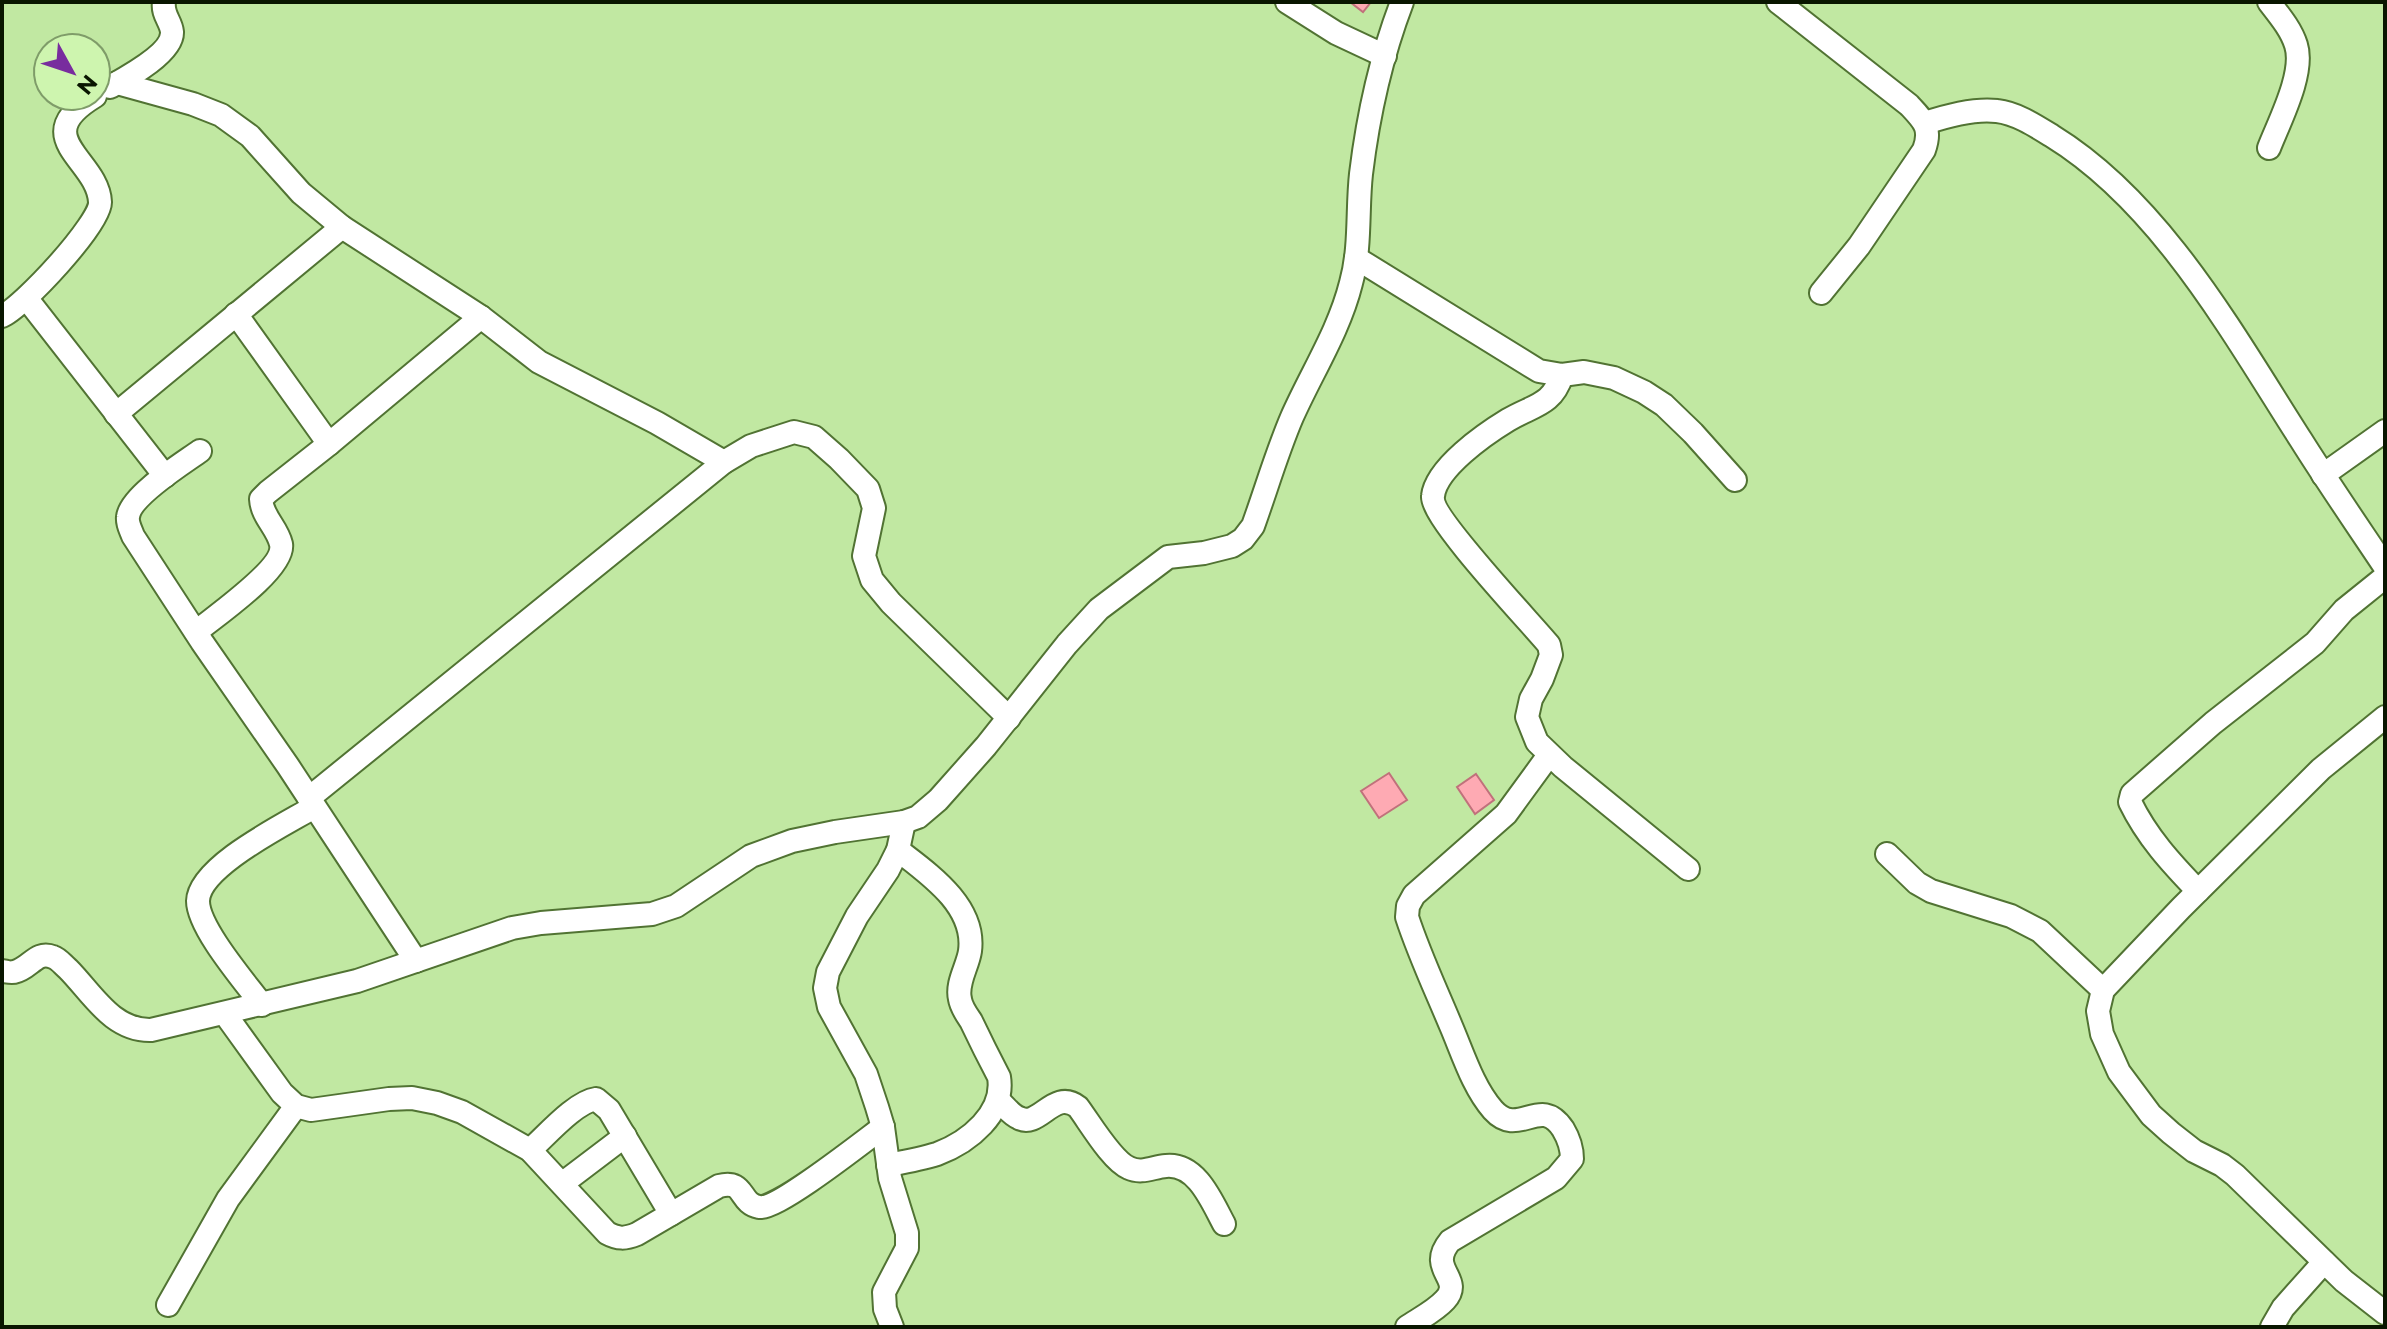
<svg xmlns="http://www.w3.org/2000/svg" width="2387" height="1329" viewBox="0 0 2387 1329" font-family="Montserrat,sans-serif">
	<style>
		.building { fill: #feaab3; stroke: #c0717b; stroke-width: 2 }
		.lines { fill: none; stroke-linecap: round; stroke-linejoin: round }
		.minor-casing { stroke: #517333; stroke-width: 26 }
		.minor { stroke: #fff; stroke-width: 22 }
	</style>
	<rect width="100%" height="100%" fill="#c1e8a2"/>
	<g class="building">
		<polygon points="1350,2 1371,2 1363,12"/>
		<polygon points="1389,773 1407,800 1379,818 1361,791"/>
		<polygon points="1476,774 1494,800 1475,814 1457,787"/>
	</g>
	<g class="lines">
		<g class="minor-casing">
			<g id="minor">
				<polyline points="1287,2 1336,33 1385,56"/>
				<path d="M1778,2L1909,105C1924,121 1932,128 1924,150L1859,246L1821,293"/>
				<path d="M2269,2C2279,15 2291,29 2296,45C2305,73 2279,122 2269,148"/>
				<polyline points="117,83 193,104 221,115 250,136 301,193 342,227 481,317 539,362 657,423 724,462"/>
				<path d="M110,87C126,78 173,53 172,32C171,21 162,15 164,2"/>
				<path d="M1925,123C1946,116 1974,108 1997,111C2016,113 2036,126 2052,136C2161,203 2233,334 2301,440C2328,483 2357,525 2385,567"/>
				<polyline points="1356,258 1539,371 1562,375 1584,372 1614,378 1644,392 1664,405 1693,433 1735,480"/>
				<polyline points="27,299 165,476"/>
				<polyline points="236,314 329,444"/>
				<path d="M2,316C22,308 101,223 100,202C98,159 26,138 95,96"/>
				<path d="M1562,375C1552,406 1533,405 1508,420C1485,434 1436,468 1433,496C1430,517 1531,623 1549,645L1551,655L1542,679L1531,699L1527,717L1537,742L1563,767L1688,869"/>
				<polyline points="116,414 342,227"/>
				<path d="M200,451C182,464 130,496 128,517C127,524 131,530 133,536L202,642L288,766L416,961"/>
				<polyline points="2323,475 2385,431"/>
				<path d="M196,632C214,617 286,568 281,544C277,527 262,517 261,499L268,492L329,444L481,317"/>
				<polyline points="2385,717 2321,769 2181,908 2103,990 2098,1011 2102,1034 2119,1072 2151,1115 2171,1133 2194,1151 2222,1165 2235,1175 2344,1281 2385,1313"/>
				<polyline points="309,798 724,462 751,446 794,432 814,437 839,459 868,489 874,508 864,556 872,580 891,603 1009,718"/>
				<polyline points="1887,854 1917,883 1931,891 2011,916 2040,931 2103,990"/>
				<path d="M2198,891C2171,863 2147,837 2130,802L2132,794L2213,723L2315,643L2344,610L2385,577"/>
				<path d="M2,971C4,971 12,973 14,972C30,969 36,950 53,957C59,959 63,965 68,969C92,993 112,1031 151,1030L357,981L512,928L541,923L652,914L676,906L751,856L792,841L835,832L904,822L918,817L938,800L986,746L1067,644L1099,609L1168,557L1204,553L1232,546L1243,539L1253,526C1266,490 1277,452 1292,417C1312,372 1339,331 1351,283C1361,247 1357,210 1361,174C1368,116 1381,57 1402,2"/>
				<path d="M262,1005C245,982 198,928 198,901C199,866 286,824 314,807"/>
				<path d="M225,1014L282,1093L296,1106L311,1110L389,1099L412,1098L437,1103L462,1112L530,1150L607,1233C618,1239 625,1239 637,1234L719,1186C746,1179 738,1203 759,1207C777,1210 864,1141 883,1127"/>
				<path d="M999,1101C1005,1106 1011,1115 1019,1118C1039,1129 1054,1088 1078,1107C1090,1123 1112,1161 1129,1168C1142,1174 1153,1167 1166,1166C1197,1163 1212,1202 1224,1224"/>
				<path d="M530,1150C546,1136 575,1102 596,1099L609,1110L671,1214"/>
				<path d="M888,1165C904,1162 921,1159 937,1154C969,1142 1005,1113 999,1077C989,1058 980,1040 971,1021C967,1015 961,1007 960,999C956,983 968,966 970,951C976,906 929,874 898,850"/>
				<polyline points="563,1183 625,1136"/>
				<polyline points="168,1305 228,1199 296,1106"/>
				<polyline points="892,1327 885,1309 884,1292 907,1248 907,1233 890,1178 883,1127 877,1107 866,1074 829,1007 825,988 828,972 857,916 888,870 898,850 904,822"/>
				<path d="M1407,1327C1419,1319 1435,1311 1445,1300C1465,1278 1426,1270 1450,1241L1556,1178L1572,1159C1572,1148 1569,1139 1563,1129C1540,1094 1519,1139 1493,1110C1473,1087 1463,1054 1451,1026C1436,990 1419,954 1407,917L1408,906L1414,895L1506,814L1549,755"/>
				<polyline points="2272,1327 2283,1308 2324,1262"/>
			</g>
		</g>
		<use href="#minor" class="minor"/>
	</g>
	<rect width="2387" height="1329" fill="none" stroke="#091600" stroke-width="8"/>
	<g transform="translate(72 72) rotate(130)"><circle r="38" fill="#cef5af" stroke="#7f9c69" stroke-width="2"/>
	<path d="M0-6L14 30L0 20L-14 30Z" fill="#782c9e"/>
	<text y="-12" font-size="22" font-weight="bold" text-anchor="middle" fill="#091600">N</text>
	</g>
</svg>
